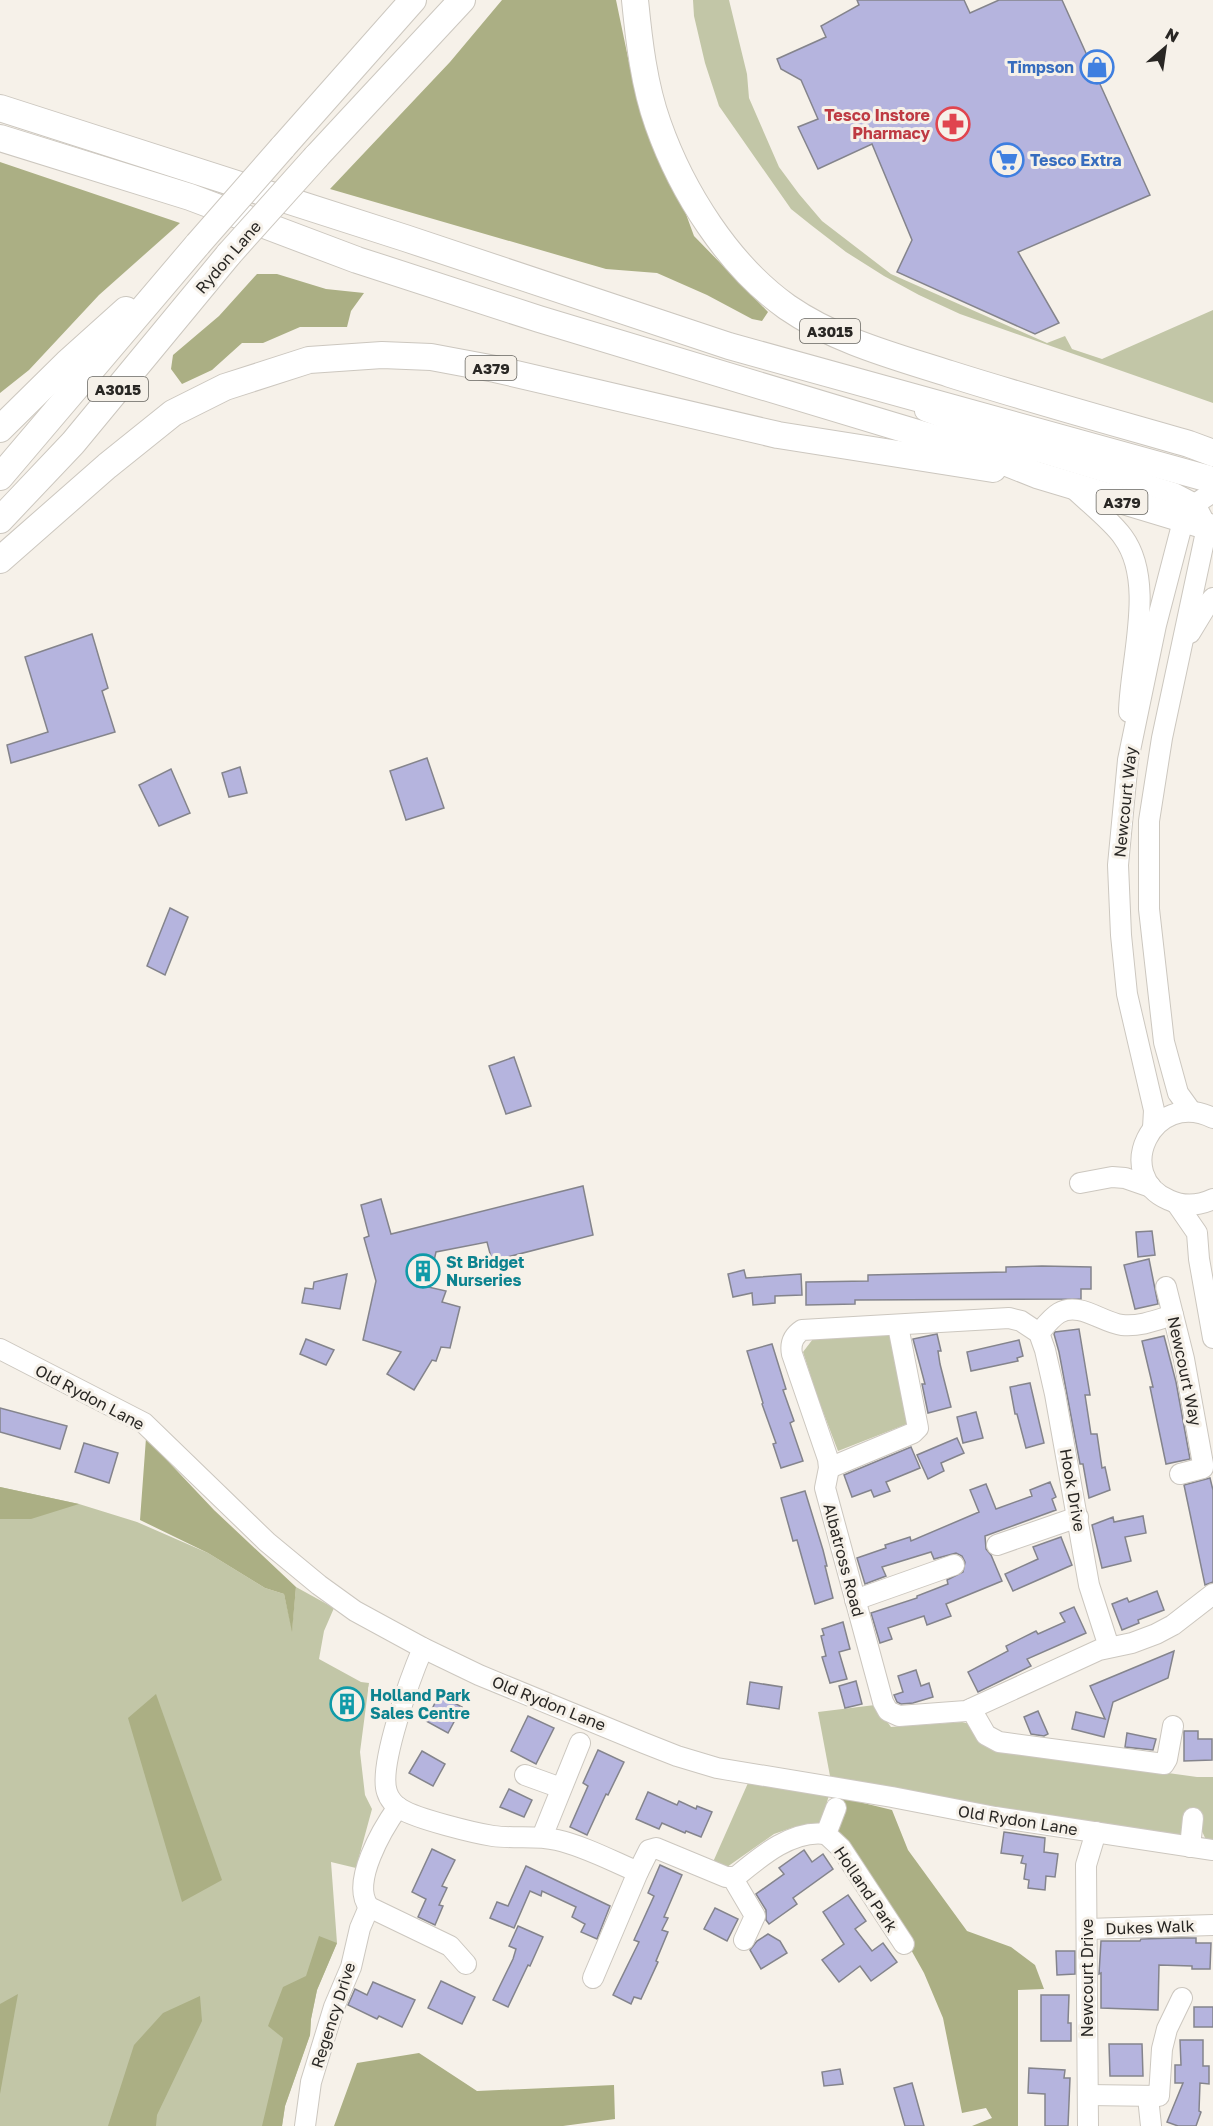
<svg xmlns="http://www.w3.org/2000/svg" width="1213" height="2126" viewBox="0 0 1213 2126" font-family="'Golos Text',sans-serif">
	<style>
		.green { fill: #c2c6a7 }
		.forest { fill: #abaf84 }
		.building { fill: #b5b4de; stroke: #84848c; stroke-width: 1.5 }
		.lines { fill: none; stroke-linecap: round; stroke-linejoin: round }
		.minor-casing { stroke: #ccc7bf; stroke-width: 22 }
		.major-casing { stroke: #ccc7bf; stroke-width: 28 }
		.minor { stroke: #fff; stroke-width: 20 }
		.major { stroke: #fff; stroke-width: 26 }
		.major-bridge-casing { stroke: #ccc7bf; stroke-width: 28; stroke-linecap: butt }
		.major-bridge { stroke: #fff; stroke-width: 26 }
		.labels { text-anchor: middle; dominant-baseline: central; stroke-width: 6; stroke-linejoin: round; paint-order: stroke }
		.shield { fill: #f6f1e9; stroke: #66645f; stroke-width: 1.5 }
		.shield-label { font-size: 15px; font-weight: bold; fill: #292724 }
		.shop-label { font-size: 16px; font-weight: bold; fill: #366cbe; stroke: #f6f1e9; text-anchor: end }
		.health-label { font-size: 16px; font-weight: bold; fill: #be3a42; stroke: #f6f1e9; text-anchor: end }
		.street-label { font-size: 16px; fill: #292724; stroke: #f6f1e9 }
		.culture-label { font-size: 16px; font-weight: bold; fill: #0d838f; stroke: #f6f1e9; text-anchor: start }
	</style>
	<rect width="100%" height="100%" fill="#f6f1e9"/>
	<g class="green">
		<polygon points="693,0 729,0 747,74 749,98 779,167 799,194 822,221 891,274 1047,343 1065,336 1072,349 1102,359 1213,310 1213,403 960,314 919,295 884,276 846,252 811,225 791,209 719,106 705,63 694,16"/>
		<polygon points="896,1333 912,1422 838,1451 817,1396 803,1352 816,1335"/>
		<polygon points="0,1487 79,1504 137,1522 208,1553 265,1588 284,1594 292,1629 296,1587 334,1608 324,1631 319,1659 361,1682 369,1683 360,1752 365,1795 372,1809 356,1868 331,1862 337,1943 317,1990 311,2019 310,2035 285,2106 282,2126 0,2126"/>
		<polygon points="875,1705 891,1727 962,1722 970,1724 977,1731 1139,1769 1197,1777 1213,1777 1213,1845 1206,1840 1201,1829 1187,1828 1176,1838 920,1796 830,1776 818,1712"/>
		<polygon points="748,1783 829,1795 821,1823 794,1827 774,1834 727,1867 713,1862"/>
	</g>
	<g class="forest">
		<polygon points="502,0 616,0 636,96 679,195 694,236 768,312 762,321 752,319 707,295 657,273 606,269 330,189 450,62"/>
		<polygon points="0,162 180,223 99,295 29,370 0,393"/>
		<polygon points="257,274 277,274 326,289 364,293 351,311 347,327 300,327 263,343 242,343 212,370 182,384 171,369 173,355 219,316"/>
		<polygon points="146,1438 214,1510 296,1587 292,1632 284,1594 265,1588 208,1553 140,1520"/>
		<polygon points="0,1487 79,1504 31,1519 0,1519"/>
		<polygon points="156,1694 222,1880 182,1902 128,1718"/>
		<polygon points="843,1798 892,1810 908,1850 967,1931 1011,1947 1035,1965 1044,1989 1018,1990 1018,2126 972,2126 992,2118 986,2108 962,2113 943,2018 924,1973 873,1882 837,1832"/>
		<polygon points="319,1936 337,1943 317,1990 311,2019 310,2035 285,2106 282,2126 262,2126 283,2038 268,2026 283,1987 306,1976"/>
		<polygon points="18,1994 0,2094 0,2004"/>
		<polygon points="200,1996 202,2021 157,2115 156,2126 108,2126 134,2045 163,2013"/>
		<polygon points="419,2053 477,2091 614,2085 615,2119 563,2126 334,2126 357,2063"/>
	</g>
	<g class="building">
		<polygon points="857,0 964,0 970,13 999,0 1062,0 1150,195 1018,252 1059,323 1035,334 897,272 912,240 872,144 818,169 798,127 818,119 801,80 781,69 777,59 826,37 821,26 859,5"/>
		<polygon points="92,634 108,688 102,691 115,732 11,763 7,745 48,732 25,657"/>
		<polygon points="427,758 444,808 406,820 390,771"/>
		<polygon points="240,767 247,793 229,797 222,773"/>
		<polygon points="171,769 190,813 159,826 139,785"/>
		<polygon points="170,908 188,917 165,975 147,966"/>
		<polygon points="514,1057 531,1106 506,1114 489,1066"/>
		<polygon points="583,1186 593,1235 492,1261 487,1242 436,1252 428,1287 446,1291 442,1302 460,1307 450,1348 441,1347 436,1361 432,1360 414,1390 387,1374 401,1352 363,1340 376,1281 364,1238 369,1236 361,1205 381,1199 391,1234"/>
		<polygon points="1152,1231 1155,1255 1138,1257 1136,1232"/>
		<polygon points="1149,1259 1158,1304 1135,1309 1124,1265"/>
		<polygon points="1042,1266 1091,1267 1091,1289 1081,1289 1081,1299 855,1300 855,1304 806,1305 806,1282 868,1281 868,1275 1006,1272 1006,1267"/>
		<polygon points="744,1270 746,1278 801,1274 802,1295 775,1296 775,1303 753,1305 752,1293 733,1297 728,1274"/>
		<polygon points="347,1274 340,1309 302,1303 305,1288 313,1289 314,1282"/>
		<polygon points="1079,1329 1090,1395 1085,1395 1091,1434 1097,1434 1102,1468 1105,1467 1110,1490 1089,1498 1083,1464 1080,1464 1059,1352 1054,1334 1055,1332"/>
		<polygon points="937,1334 941,1351 938,1351 940,1364 951,1407 928,1413 922,1384 925,1384 913,1339"/>
		<polygon points="1164,1336 1176,1382 1190,1459 1166,1464 1150,1387 1153,1387 1142,1341"/>
		<polygon points="306,1339 334,1350 326,1365 300,1354"/>
		<polygon points="1019,1340 1023,1356 1017,1358 1018,1361 971,1371 967,1352"/>
		<polygon points="772,1344 786,1389 783,1390 794,1421 790,1423 803,1461 781,1468 773,1444 776,1443 762,1404 763,1403 747,1351"/>
		<polygon points="1030,1383 1044,1443 1026,1448 1017,1414 1015,1414 1010,1387"/>
		<polygon points="0,1408 67,1426 60,1449 0,1432"/>
		<polygon points="976,1412 983,1438 963,1443 957,1417"/>
		<polygon points="957,1438 964,1453 941,1463 944,1471 928,1479 917,1455"/>
		<polygon points="84,1443 118,1453 109,1483 75,1472"/>
		<polygon points="911,1447 920,1468 886,1482 890,1491 874,1497 871,1490 852,1497 844,1475"/>
		<polygon points="1210,1478 1213,1490 1213,1582 1205,1585 1184,1485"/>
		<polygon points="1050,1482 1056,1497 1052,1499 1056,1510 985,1536 986,1549 991,1555 1002,1581 946,1604 951,1616 927,1625 924,1616 888,1628 892,1639 880,1643 871,1613 917,1598 917,1596 948,1584 947,1580 963,1572 965,1562 962,1556 956,1553 934,1559 931,1552 882,1567 886,1576 865,1584 857,1558 886,1548 885,1545 910,1537 911,1541 979,1512 970,1490 986,1484 996,1509 1032,1496 1030,1490"/>
		<polygon points="805,1491 823,1550 827,1566 825,1566 833,1598 815,1604 797,1540 793,1541 781,1498"/>
		<polygon points="1143,1516 1146,1533 1125,1537 1131,1561 1102,1568 1092,1525 1113,1517 1114,1522"/>
		<polygon points="1061,1537 1072,1565 1013,1591 1005,1574 1038,1559 1033,1547"/>
		<polygon points="1157,1591 1164,1610 1138,1620 1139,1623 1122,1630 1112,1604 1127,1598 1129,1602"/>
		<polygon points="1074,1607 1086,1633 1027,1659 1031,1666 978,1692 968,1672 1008,1651 1006,1646 1036,1631 1038,1634 1065,1622 1060,1613"/>
		<polygon points="843,1622 850,1649 839,1652 847,1679 830,1683 822,1657 826,1656 821,1636 824,1635 822,1629"/>
		<polygon points="1174,1651 1168,1678 1113,1702 1104,1737 1072,1729 1076,1712 1105,1719 1090,1686"/>
		<polygon points="916,1670 921,1686 929,1683 933,1697 913,1703 901,1704 897,1702 894,1695 903,1692 898,1676"/>
		<polygon points="856,1681 862,1704 845,1708 839,1686"/>
		<polygon points="750,1682 782,1687 779,1709 747,1704"/>
		<polygon points="439,1695 462,1707 448,1733 426,1721"/>
		<polygon points="1038,1711 1048,1734 1044,1736 1031,1734 1024,1717"/>
		<polygon points="528,1716 554,1728 536,1764 511,1751"/>
		<polygon points="1184,1731 1198,1731 1198,1739 1212,1739 1212,1760 1184,1761"/>
		<polygon points="1127,1733 1156,1739 1153,1750 1125,1747"/>
		<polygon points="598,1750 624,1762 608,1795 606,1794 587,1835 570,1827 588,1786 583,1783"/>
		<polygon points="422,1751 445,1764 433,1786 409,1773"/>
		<polygon points="509,1789 532,1800 524,1817 500,1807"/>
		<polygon points="648,1792 677,1805 679,1801 696,1809 697,1806 712,1812 701,1837 686,1831 685,1833 662,1823 659,1829 636,1819"/>
		<polygon points="1004,1832 1045,1838 1044,1852 1058,1854 1055,1877 1046,1876 1045,1890 1028,1888 1029,1880 1024,1879 1026,1864 1021,1863 1023,1856 1001,1853"/>
		<polygon points="432,1849 455,1860 442,1886 447,1888 439,1905 443,1906 435,1925 418,1917 426,1899 412,1892"/>
		<polygon points="804,1850 812,1862 823,1854 833,1869 793,1898 797,1904 769,1924 766,1920 766,1910 756,1894 784,1874 779,1868"/>
		<polygon points="660,1865 682,1875 664,1917 668,1918 662,1930 668,1932 656,1961 658,1962 641,1999 634,1997 631,2004 613,1995 639,1942 634,1940 654,1896 648,1893"/>
		<polygon points="526,1866 610,1906 597,1939 581,1932 585,1924 572,1917 576,1907 542,1891 541,1896 530,1891 514,1928 490,1918 497,1902 508,1906"/>
		<polygon points="848,1895 866,1921 855,1929 872,1951 883,1943 897,1962 871,1981 860,1966 839,1982 822,1960 844,1944 823,1912"/>
		<polygon points="715,1908 738,1919 727,1941 704,1929"/>
		<polygon points="518,1926 543,1937 530,1966 528,1965 508,2007 493,2000 513,1959 516,1949 509,1946"/>
		<polygon points="768,1934 780,1941 787,1953 761,1969 750,1950 757,1941"/>
		<polygon points="1177,1938 1196,1938 1196,1943 1211,1943 1210,1969 1192,1969 1192,1966 1159,1965 1158,2010 1101,2008 1101,1973 1099,1974 1101,1941 1140,1941 1141,1939"/>
		<polygon points="1056,1951 1075,1951 1075,1974 1057,1975"/>
		<polygon points="441,1981 475,1997 462,2024 428,2008"/>
		<polygon points="373,1982 415,2000 402,2027 379,2016 377,2019 348,2005 355,1989 367,1995"/>
		<polygon points="1041,1995 1069,1995 1068,2023 1071,2023 1071,2041 1041,2041"/>
		<rect x="1194" y="2007" width="19" height="20"/>
		<polygon points="1180,2040 1203,2040 1203,2066 1209,2066 1209,2084 1200,2083 1199,2111 1201,2112 1196,2126 1178,2126 1167,2122 1183,2083 1175,2083 1175,2065 1181,2065"/>
		<polygon points="1109,2044 1142,2044 1143,2076 1110,2076"/>
		<polygon points="1029,2068 1065,2070 1064,2078 1070,2078 1068,2126 1045,2126 1045,2094 1028,2093"/>
		<polygon points="840,2069 843,2084 824,2086 822,2072"/>
		<polygon points="912,2083 924,2126 905,2126 894,2088"/>
	</g>
	<g class="lines">
		<g class="minor-casing">
			<g id="minor">
				<polyline points="925,411 1013,444 1174,493 1195,504 1207,527 1162,738 1149,821 1149,909 1164,1042 1178,1093 1191,1111"/>
				<path d="M1071,486C1086,501 1112,521 1123,537C1156,582 1130,660 1129,712"/>
				<polyline points="1190,633 1207,605 1213,598"/>
				<path d="M1213,1118C1152,1088 1112,1176 1169,1200C1184,1207 1198,1206 1213,1199"/>
				<polyline points="1153,1128 1154,1110 1127,994 1121,935 1118,865 1128,760 1156,625 1183,521 1195,504 1213,492"/>
				<polyline points="1080,1183 1112,1177 1125,1178 1151,1187"/>
				<polyline points="1177,1204 1197,1233 1199,1259 1213,1338"/>
				<polyline points="1166,1287 1184,1359 1203,1464 1203,1468 1180,1474"/>
				<path d="M1039,1333C1045,1326 1052,1317 1059,1313C1079,1301 1103,1323 1122,1325C1139,1327 1157,1320 1173,1315"/>
				<polyline points="0,1349 144,1423 267,1542 319,1585 355,1611 423,1648 479,1675 644,1743 677,1756 717,1768 892,1797 995,1817 1213,1850"/>
				<polyline points="829,1468 913,1433 918,1428 898,1326"/>
				<polyline points="997,1545 1078,1517"/>
				<polyline points="855,1600 954,1565"/>
				<path d="M1109,1647L1089,1585L1055,1394L1045,1350L1039,1333L1021,1321L1009,1318L802,1330C793,1336 790,1344 792,1354L828,1459L829,1468L825,1488L883,1702L888,1711L899,1716L966,1711L1099,1650L1132,1643L1156,1634L1173,1625L1213,1594"/>
				<path d="M423,1648C411,1676 378,1766 387,1792C389,1799 395,1806 401,1809C417,1819 474,1833 493,1836C515,1839 536,1835 557,1840C584,1846 612,1861 638,1872L649,1850L656,1848L726,1877H732L755,1916L744,1940"/>
				<polyline points="971,1709 986,1735 999,1742 1164,1764 1167,1759 1173,1726"/>
				<polyline points="525,1775 561,1788"/>
				<path d="M398,1807C383,1828 350,1883 369,1907L450,1946L466,1964"/>
				<polyline points="836,1808 826,1834 841,1848 904,1944"/>
				<polyline points="542,1837 580,1743"/>
				<polyline points="1190,1847 1193,1818"/>
				<path d="M732,1877L737,1876C761,1856 793,1829 826,1834"/>
				<polyline points="1087,1929 1213,1925"/>
				<polyline points="593,1978 638,1872"/>
				<polyline points="1088,2095 1159,2096 1162,2049 1167,2029 1182,1998"/>
				<polyline points="1148,2097 1151,2126"/>
				<polyline points="305,2126 311,2082 334,2007 351,1967 360,1928 369,1907"/>
				<polyline points="1088,2126 1086,1865 1096,1832"/>
			</g>
		</g>
		<g class="major-casing">
			<g id="major">
				<path d="M635,0C639,41 644,85 658,124C682,192 728,265 787,307C836,341 894,356 950,374C1029,399 1109,421 1189,444L1213,453"/>
				<polyline points="0,108 405,238 729,346 1213,480"/>
				<polyline points="0,138 190,197 357,260 539,319 977,451 1037,475 1213,528"/>
				<polyline points="282,148 413,0"/>
				<polyline points="316,157 462,0"/>
				<polyline points="0,429 67,363 126,310"/>
				<polyline points="0,477 198,244"/>
				<polyline points="0,520 73,443 229,254"/>
				<polyline points="0,560 107,466 173,413 225,387 309,360 382,355 431,357 495,369 778,435 993,469"/>
			</g>
		</g>
		<use href="#minor" class="minor"/>
		<use href="#major" class="major"/>
		<g class="major-bridge-casing">
			<g id="major-bridge">
				<polyline points="198,244 282,148"/>
				<polyline points="229,254 316,157"/>
			</g>
		</g>
		<use href="#major-bridge" class="major-bridge"/>
	</g>
	<defs>
		<g id="shop-ring" transform="scale(1.725)"><circle r="9.5" fill="#f6f1e9" stroke="#3f7fe0" stroke-width="1.5"/><path d="M-5-2.5h2.3a2.7 3.5 0 0 1 5.4 0H5L5.5 6h-11ZM-1.5-2.5h3a1.5 2.3 0 0 0-3 0Z" fill="#3f7fe0"/></g>
		<g id="pharmacy-ring" transform="scale(1.725)"><circle r="9.5" fill="#f6f1e9" stroke="#e0444e" stroke-width="1.5"/><path d="M-2-6h4v4h4v4h-4v4h-4v-4h-4v-4h4Z" fill="#e0444e"/></g>
		<g id="supermarket-ring" transform="scale(1.725)"><circle r="9.5" fill="#f6f1e9" stroke="#3f7fe0" stroke-width="1.5"/><path d="M-6-5.5h2.5l.6 2H6L4.5 2H-2.5L-4.4-4H-6ZM-1.5 3.2a1.3 1.3 0 1 0 .1 0ZM3 3.2a1.3 1.3 0 1 0 .1 0Z" fill="#3f7fe0"/></g>
		<g id="building-ring" transform="scale(1.725)"><circle r="9.5" fill="#f6f1e9" stroke="#0f9aa8" stroke-width="1.5"/><path d="M-4-6H4V6H1V3H-1V6H-4ZM-2.5-4.3h1.7v1.8h-1.7ZM.8-4.3h1.7v1.8H.8ZM-2.5-1h1.7V.8h-1.7ZM.8-1h1.7V.8H.8Z" fill="#0f9aa8"/></g>
	</defs>
	<g fill-rule="evenodd">
		<use href="#shop-ring" x="1097" y="67"/>
		<use href="#pharmacy-ring" x="953" y="124"/>
		<use href="#supermarket-ring" x="1007" y="160"/>
		<use href="#building-ring" x="423" y="1271"/>
		<use href="#building-ring" x="347" y="1704"/>
	</g>
	<g class="labels">
		<g class="shield">
			<rect x="800" y="319" width="60" height="24" rx="4.5"/>
			<rect x="465.5" y="356" width="51" height="24" rx="4.5"/>
			<rect x="88" y="377" width="60" height="24" rx="4.5"/>
			<rect x="1096.5" y="490" width="51" height="24" rx="4.5"/>
		</g>
		<g class="shield-label">
			<text x="830" y="331">A3015</text>
			<text x="491" y="368">A379</text>
			<text x="118" y="389">A3015</text>
			<text x="1122" y="502">A379</text>
		</g>
		<g class="shop-label">
			<text x="1074" y="67">Timpson</text>
			<text x="1030" y="160" text-anchor="start">Tesco Extra</text>
		</g>
		<g class="health-label">
			<text x="930" y="115">Tesco Instore<tspan x="930" dy="18">Pharmacy</tspan></text>
		</g>
		<g class="street-label">
			<text transform="translate(228 257) rotate(-49)">Rydon Lane</text>
			<text transform="translate(1125 802) rotate(-84)">Newcourt Way</text>
			<text transform="translate(1185 1371) rotate(78)">Newcourt Way</text>
			<text transform="translate(90 1397) rotate(28)">Old Rydon Lane</text>
			<text transform="translate(1073 1490) rotate(80)">Hook Drive</text>
			<text transform="translate(844 1560) rotate(75)">Albatross Road</text>
			<text transform="translate(549 1703) rotate(22)">Old Rydon Lane</text>
			<text transform="translate(1018 1820) rotate(9)">Old Rydon Lane</text>
			<text transform="translate(866 1889) rotate(56)">Holland Park</text>
			<text transform="translate(1150 1927) rotate(-2)">Dukes Walk</text>
			<text transform="translate(1087 1978) rotate(-90)">Newcourt Drive</text>
			<text transform="translate(333 2015) rotate(-72)">Regency Drive</text>
		</g>
		<g class="culture-label">
			<text x="446" y="1262">St Bridget<tspan x="446" dy="18">Nurseries</tspan></text>
			<text x="370" y="1695">Holland Park<tspan x="370" dy="18">Sales Centre</tspan></text>
		</g>
	</g>
	<g transform="translate(1165 48) rotate(29)" stroke="#f6f1e9" stroke-width="4.5" paint-order="stroke">
	<path d="M0-4.5L10 22L0 15L-10 22Z" fill="#292724"/>
	<text y="-9" font-size="16" font-weight="bold" text-anchor="middle" fill="#292724">N</text>
	</g>
</svg>
